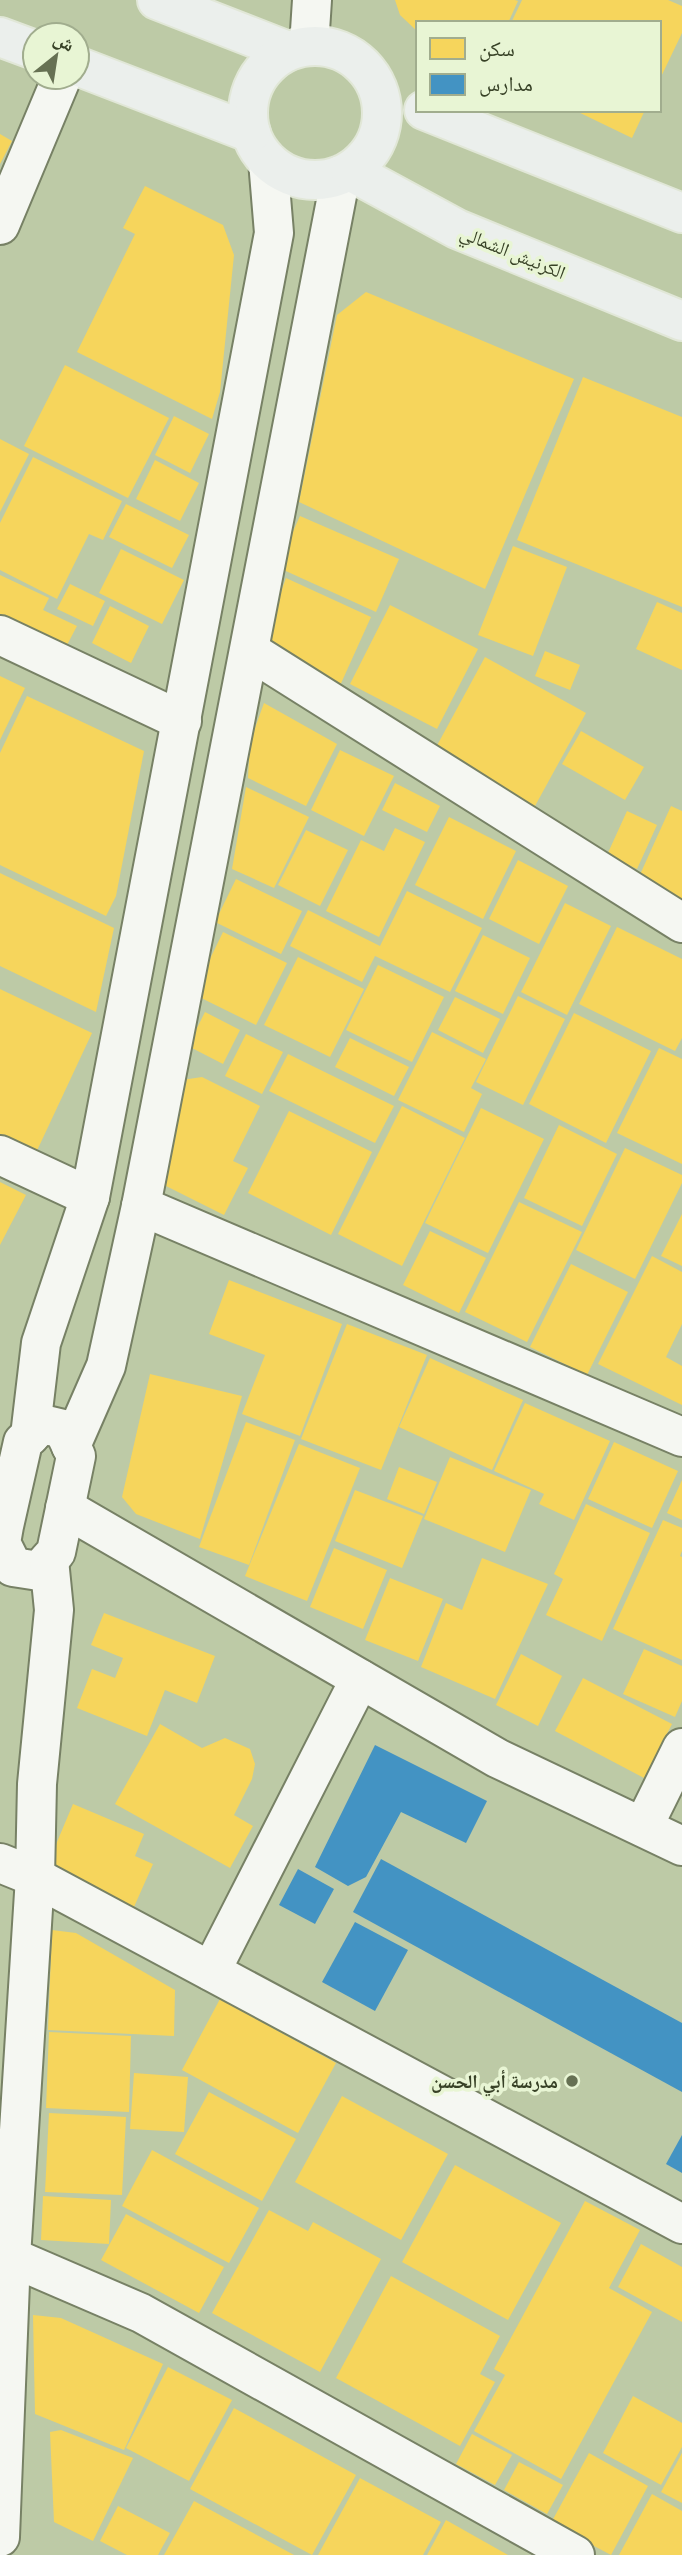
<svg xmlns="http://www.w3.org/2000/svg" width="682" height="2555" viewBox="0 0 682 2555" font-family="Ubuntu,'Noto Naskh Arabic',sans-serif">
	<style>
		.homes { fill: #f6d55c }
		.schools { fill: #4393c3 }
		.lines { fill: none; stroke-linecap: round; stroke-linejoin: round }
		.minor-casing { stroke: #778165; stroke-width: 42 }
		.major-casing { stroke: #e1e7d7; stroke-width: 42 }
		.minor { stroke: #f5f7f2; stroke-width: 38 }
		.major { stroke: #ebefec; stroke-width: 38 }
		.poi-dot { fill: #667153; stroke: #e8f5d4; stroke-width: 2.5 }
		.labels { text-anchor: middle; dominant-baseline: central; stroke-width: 7; stroke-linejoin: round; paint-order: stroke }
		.street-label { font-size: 19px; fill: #374126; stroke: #e8f5d4 }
		.poi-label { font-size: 19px; font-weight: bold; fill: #374126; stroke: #e8f5d4; text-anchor: end }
	</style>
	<rect width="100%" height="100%" fill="#bdcaa6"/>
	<g class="homes">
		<polygon points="395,0 515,0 518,1 508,23 418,23 418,32 400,15"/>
		<polygon points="522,0 668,0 682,6 682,33 659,81 659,23 511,23"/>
		<polygon points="574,110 645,110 632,138"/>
		<polygon points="0,134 12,141 0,164"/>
		<polygon points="145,186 223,225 234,255 220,392 212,419 77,352 135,234 123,228"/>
		<polygon points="366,292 574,379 485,589 299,502 337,315"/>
		<polygon points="65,365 169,418 128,498 24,446"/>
		<polygon points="583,377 682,417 682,607 517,540"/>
		<polygon points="174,416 209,434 190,473 155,455"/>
		<polygon points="0,439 29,454 0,512"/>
		<polygon points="33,457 122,501 103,540 89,534 57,599 0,570 0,523"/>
		<polygon points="155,460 199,483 180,521 136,499"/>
		<polygon points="126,504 189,535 172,568 109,537"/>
		<polygon points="300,516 399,559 376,612 277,567"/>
		<polygon points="513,546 567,567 533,656 478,635"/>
		<polygon points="121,549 184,580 162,624 99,593"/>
		<polygon points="0,575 49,598 43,610 77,626 67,645 43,633 39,639 0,620"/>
		<polygon points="286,578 371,617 338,690 260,651"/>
		<polygon points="70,584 105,601 93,626 57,609"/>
		<polygon points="657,602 682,613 682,670 636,649"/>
		<polygon points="390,605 478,649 437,729 350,684"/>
		<polygon points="110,606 149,626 131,663 92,643"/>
		<polygon points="545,651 580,665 570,690 535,676"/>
		<polygon points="485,657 586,713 535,806 434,751"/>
		<polygon points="0,676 25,688 0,740"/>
		<polygon points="27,696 144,751 116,896 106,916 0,865 0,753"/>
		<polygon points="264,703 337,744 306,806 248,778 250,742"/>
		<polygon points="581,731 644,767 625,800 562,764"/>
		<polygon points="340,750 394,776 364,836 311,810"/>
		<polygon points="395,783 440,806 427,832 382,810"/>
		<polygon points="246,787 309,817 274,888 232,869"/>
		<polygon points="671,806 682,811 682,899 638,879"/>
		<polygon points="627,811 657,825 637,869 607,855"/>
		<polygon points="449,817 516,851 483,919 415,885"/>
		<polygon points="395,828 425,842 379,937 326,911 361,840 384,851"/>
		<polygon points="306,830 348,850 320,906 278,885"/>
		<polygon points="518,860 568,886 539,944 489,919"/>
		<polygon points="0,873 114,928 96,1012 0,966"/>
		<polygon points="236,879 302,911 281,954 215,922"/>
		<polygon points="407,891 482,928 450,992 375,956 362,982 290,946 308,910 380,946"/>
		<polygon points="565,903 611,926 567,1015 521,992"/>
		<polygon points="617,927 682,959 682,1038 675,1051 579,1004"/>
		<polygon points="223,932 287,963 256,1025 193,994"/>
		<polygon points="483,935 530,958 503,1014 455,991"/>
		<polygon points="298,957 364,989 330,1057 264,1025"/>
		<polygon points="378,965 444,997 412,1062 346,1030"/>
		<polygon points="0,989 92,1033 34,1157 0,1140"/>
		<polygon points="518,996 565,1019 523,1105 476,1082"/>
		<polygon points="455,997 500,1019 483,1053 438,1030"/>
		<polygon points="205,1012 240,1030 223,1064 188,1046"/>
		<polygon points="574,1013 651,1051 606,1143 529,1104"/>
		<polygon points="432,1032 486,1059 471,1088 482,1094 464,1132 398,1100"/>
		<polygon points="246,1034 283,1052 262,1094 225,1076"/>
		<polygon points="350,1038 409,1067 394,1096 335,1067"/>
		<polygon points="659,1048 682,1059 682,1164 617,1133"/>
		<polygon points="288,1054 394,1106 375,1143 269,1091"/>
		<polygon points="202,1077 260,1106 233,1161 248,1168 224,1215 152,1179 182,1080"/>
		<polygon points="402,1106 465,1138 402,1266 338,1234"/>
		<polygon points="481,1108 544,1139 488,1253 425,1223"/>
		<polygon points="289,1111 372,1152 331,1235 248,1193"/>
		<polygon points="559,1125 617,1154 582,1226 524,1198"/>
		<polygon points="625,1148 682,1175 682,1183 635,1279 576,1250"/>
		<polygon points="0,1182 26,1195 0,1245"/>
		<polygon points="519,1202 582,1232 527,1342 465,1312"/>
		<polygon points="682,1214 682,1266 661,1256"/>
		<polygon points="430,1231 486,1258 459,1313 403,1285"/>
		<polygon points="652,1256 682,1272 682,1324 666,1357 682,1366 682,1405 598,1364"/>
		<polygon points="571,1264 628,1292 587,1375 530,1347"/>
		<polygon points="229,1280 342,1324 300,1436 242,1414 265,1355 209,1334"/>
		<polygon points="347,1324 427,1355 381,1470 301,1439"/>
		<polygon points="430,1358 523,1400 492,1470 399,1427"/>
		<polygon points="150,1374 242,1396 200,1539 136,1514 122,1497"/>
		<polygon points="525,1403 610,1441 574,1520 539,1504 544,1494 494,1471"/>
		<polygon points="246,1422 295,1440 249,1565 199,1547"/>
		<polygon points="614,1442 678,1471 652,1528 588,1499"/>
		<polygon points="299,1444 360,1468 307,1601 245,1576"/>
		<polygon points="450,1457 531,1490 505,1552 424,1519"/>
		<polygon points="399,1467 437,1482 424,1514 387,1499"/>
		<polygon points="682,1480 682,1520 667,1513"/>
		<polygon points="355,1490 423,1516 402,1568 335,1541"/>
		<polygon points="586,1504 650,1533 602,1641 546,1615 563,1579 554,1574"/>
		<polygon points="663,1520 682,1528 682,1551 680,1556 682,1557 682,1660 613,1629"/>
		<polygon points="334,1548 387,1570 363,1629 310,1607"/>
		<polygon points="482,1558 548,1584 495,1699 421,1667 446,1603 462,1610"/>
		<polygon points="390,1578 443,1599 418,1661 365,1640"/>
		<polygon points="104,1613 215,1656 197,1703 165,1690 147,1736 77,1708 92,1669 115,1678 123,1658 91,1645"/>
		<polygon points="644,1649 682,1666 682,1701 675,1717 623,1694"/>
		<polygon points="521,1654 562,1676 538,1726 496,1705"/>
		<polygon points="583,1678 672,1724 644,1778 555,1731"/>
		<polygon points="160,1724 202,1748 225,1738 250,1749 255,1764 252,1779 234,1815 253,1826 230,1868 115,1804"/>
		<polygon points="73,1804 144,1834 135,1856 153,1864 134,1907 46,1868"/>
		<polygon points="52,1930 76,1933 175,1990 174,2036 48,2030"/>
		<polygon points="220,1999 336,2063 298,2133 182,2070"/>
		<polygon points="49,2032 131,2036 129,2112 46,2108"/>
		<polygon points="134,2073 188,2077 184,2132 130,2129"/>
		<polygon points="209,2092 296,2139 262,2201 175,2154"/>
		<polygon points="342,2096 448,2154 401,2240 295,2182"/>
		<polygon points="49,2113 126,2117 122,2195 45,2192"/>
		<polygon points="152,2150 259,2208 229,2263 122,2206"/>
		<polygon points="455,2165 561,2223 508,2320 402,2262"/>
		<polygon points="43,2196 111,2200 109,2244 41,2240"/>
		<polygon points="585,2201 640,2230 609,2288 652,2312 561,2479 474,2431 505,2375 494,2369"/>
		<polygon points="269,2210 308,2231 313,2222 381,2259 320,2372 212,2313"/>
		<polygon points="126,2214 224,2267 199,2313 101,2260"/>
		<polygon points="641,2244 682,2267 682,2322 618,2287"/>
		<polygon points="391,2276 500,2336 480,2374 495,2382 460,2446 336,2378"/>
		<polygon points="33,2315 61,2318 163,2364 124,2450 35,2414"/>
		<polygon points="168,2367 232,2400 189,2481 126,2448"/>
		<polygon points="633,2396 682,2423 682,2447 661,2485 603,2453"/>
		<polygon points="234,2408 356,2475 312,2555 190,2489"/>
		<polygon points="61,2430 133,2458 93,2541 54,2522 50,2432"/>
		<polygon points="472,2434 512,2455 495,2485 456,2464"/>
		<polygon points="589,2453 648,2486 611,2555 551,2523"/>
		<polygon points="682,2453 682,2503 661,2492"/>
		<polygon points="519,2462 563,2485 547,2514 504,2490"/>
		<polygon points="360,2478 441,2522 423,2555 318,2555"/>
		<polygon points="652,2494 682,2511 682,2555 619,2555"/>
		<polygon points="194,2501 294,2555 164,2555"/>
		<polygon points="118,2506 170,2533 158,2555 127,2555 100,2541"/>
		<polygon points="446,2520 508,2555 427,2555"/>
	</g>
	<g class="schools">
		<polygon points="375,1745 487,1801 466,1843 401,1812 366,1877 348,1886 315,1867"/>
		<polygon points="381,1859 682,2023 682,2092 353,1912"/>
		<polygon points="298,1869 334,1889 315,1924 279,1905"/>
		<polygon points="355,1922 408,1950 375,2011 322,1982"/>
		<polygon points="682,2135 682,2173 666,2164"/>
	</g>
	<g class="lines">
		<g class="minor-casing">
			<g id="minor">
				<polyline points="309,46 312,0"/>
				<polyline points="0,225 62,77"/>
				<polyline points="0,635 182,721"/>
				<polyline points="250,651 682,923"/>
				<polyline points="0,1155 90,1197"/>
				<polyline points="141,1206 682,1437"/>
				<polygon points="42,1424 63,1429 76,1456 56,1552 39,1571 13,1567 1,1543 4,1526 23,1442"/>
				<polyline points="30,1436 41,1343 90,1197 274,233 268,161"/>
				<polyline points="71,1446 106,1366 141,1206 341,175"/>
				<polyline points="65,1508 497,1758 682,1846"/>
				<polyline points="643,1827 682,1748"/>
				<polyline points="0,1863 35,1877 682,2224"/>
				<polyline points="211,1971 360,1679"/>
				<polyline points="11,2257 141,2313 575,2555"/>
				<polyline points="0,2537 11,2257 35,1877 37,1784 54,1610 49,1560"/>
			</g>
		</g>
		<g class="major-casing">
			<g id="major">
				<polyline points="157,0 288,51"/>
				<polyline points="0,37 35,50"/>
				<circle cx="315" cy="113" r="67"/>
				<polyline points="77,66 251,133"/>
				<polyline points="424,110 682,213"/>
				<polyline points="350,171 457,229 682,321"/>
			</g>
		</g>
		<use href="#minor" class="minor"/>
		<use href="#major" class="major"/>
	</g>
	<circle class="poi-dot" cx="572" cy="2081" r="7"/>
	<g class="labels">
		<g class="street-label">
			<text transform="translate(513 252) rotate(22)">الكرنيش الشمالي</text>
		</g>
		<g class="poi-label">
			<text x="558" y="2081">مدرسة أبي الحسن</text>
		</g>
	</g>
	<rect x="416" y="21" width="245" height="91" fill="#e8f5d4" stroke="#a1ad8e" stroke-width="2"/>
	<rect x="430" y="38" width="35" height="21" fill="#f6d55c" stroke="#a1ad8e" stroke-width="2"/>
	<text x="479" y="56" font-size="21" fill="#374126">سكن</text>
	<rect x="430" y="74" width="35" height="21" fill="#4393c3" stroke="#a1ad8e" stroke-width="2"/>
	<text x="479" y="91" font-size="21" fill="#374126">مدارس</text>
	<g transform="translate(56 56) rotate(30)"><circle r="33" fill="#e8f5d4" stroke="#a1ad8e" stroke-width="2"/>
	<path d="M0-5L12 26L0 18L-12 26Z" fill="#667153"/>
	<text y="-10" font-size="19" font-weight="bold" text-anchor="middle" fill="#374126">ش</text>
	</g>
</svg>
